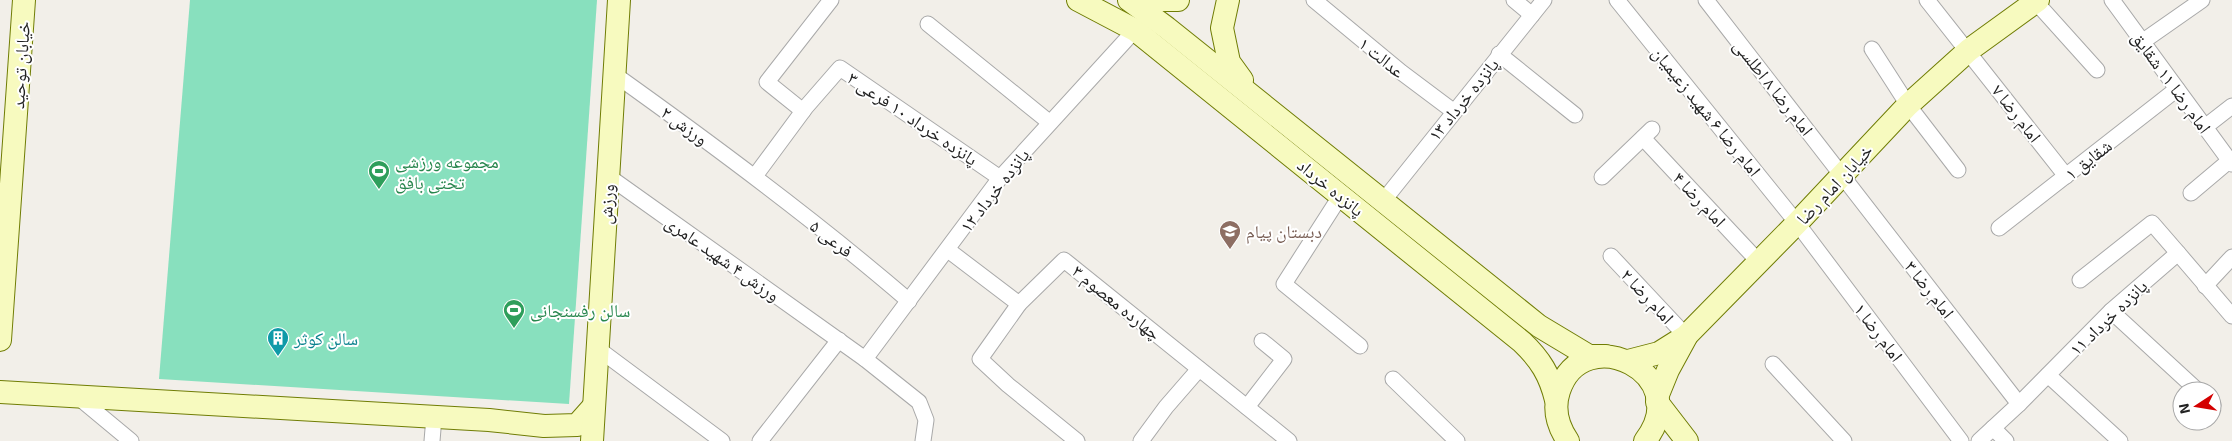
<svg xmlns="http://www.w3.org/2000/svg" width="2232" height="441" viewBox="0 0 2232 441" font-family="'Exo 2','Noto Naskh Arabic',sans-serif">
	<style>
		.pitch { fill: #88e0be }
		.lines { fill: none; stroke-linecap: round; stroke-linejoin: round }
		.street-casing { stroke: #a9a9a9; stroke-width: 17 }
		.secondary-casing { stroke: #707d05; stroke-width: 24 }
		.street { stroke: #fff; stroke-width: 15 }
		.secondary { stroke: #f7fabf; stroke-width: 22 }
		.labels { text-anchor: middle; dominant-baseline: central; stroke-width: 4; stroke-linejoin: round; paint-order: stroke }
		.street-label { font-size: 18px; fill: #222; stroke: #fff }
		.leisure-label { font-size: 18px; fill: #27864d; stroke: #fff; text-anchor: start }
		.education-label { font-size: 18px; fill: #785e54; stroke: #fff; text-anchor: start }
		.culture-label { font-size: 18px; fill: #0d838f; stroke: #fff; text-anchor: start }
	</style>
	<rect width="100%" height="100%" fill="#f2efe9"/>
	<polygon class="pitch" points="190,0 597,0 569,404 159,379"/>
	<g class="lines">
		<g class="street-casing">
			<g id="street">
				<polyline points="1314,0 1401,72 1453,111"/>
				<polyline points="1514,0 1532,15"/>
				<polyline points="1617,0 1797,223 1961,441"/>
				<polyline points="1706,0 2019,404"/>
				<polyline points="1927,0 2066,176"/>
				<polyline points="2034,0 2097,70"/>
				<polyline points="2112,0 2232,164"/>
				<polyline points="928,24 1049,122"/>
				<polyline points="2142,42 2202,0"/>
				<polyline points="1872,49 1908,105 1958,170"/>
				<polyline points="1499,54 1575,115"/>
				<path d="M614,74C715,146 815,220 909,301"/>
				<polyline points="803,111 767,82 831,0"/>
				<polyline points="2205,127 2232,106"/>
				<polyline points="1643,138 1758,261"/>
				<polyline points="608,176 865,359 919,402 926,420 923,441"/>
				<polyline points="755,176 806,107 840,68 1000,178"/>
				<polyline points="1602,177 1652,129"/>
				<polyline points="2191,193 2229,161"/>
				<polyline points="1341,195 1284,284 1360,346"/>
				<polyline points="1384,200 1544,0"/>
				<polyline points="1999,228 2177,89"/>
				<polyline points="948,250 1019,304 1064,260 1289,441"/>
				<polyline points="1611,256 1686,336"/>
				<polyline points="2080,280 2152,223 2178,253"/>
				<polyline points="2205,286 2232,257"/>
				<polyline points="1019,304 980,359 1008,385 1077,441"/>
				<polyline points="2111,311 2198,391"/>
				<polyline points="597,348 722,441"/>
				<polyline points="865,359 1000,178 1135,30"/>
				<polyline points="1773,364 1844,441"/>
				<polyline points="2048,375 2120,441"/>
				<polyline points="1393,379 1457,441"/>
				<polyline points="78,397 131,441"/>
				<polyline points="2212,404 2213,405"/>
				<polyline points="1247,407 1284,359 1262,341"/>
				<polyline points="1993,428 2006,441"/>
				<polyline points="432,441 434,417"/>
				<polyline points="760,441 839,340"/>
				<polyline points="1141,441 1166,407 1199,369"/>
				<polyline points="1979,441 2019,404 2111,311 2178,253 2232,316"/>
			</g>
		</g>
		<g class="secondary-casing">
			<g id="secondary">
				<path d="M1078,0L1135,30L1522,342C1540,359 1550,375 1556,400"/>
				<polyline points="1129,0 1167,28 1539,326 1589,356 1606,356"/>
				<polyline points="1142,0 1178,0"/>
				<polyline points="1228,0 1222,28 1229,62 1242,80"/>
				<polyline points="0,340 24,0"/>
				<polyline points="1628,361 1659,353 1686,336 1797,223 1908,105 1969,50 2038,0"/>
				<polyline points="0,392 489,420 544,426 577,425 593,407"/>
				<polyline points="1657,397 1668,370 1686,337"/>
				<polyline points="1657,402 1687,441"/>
				<polyline points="592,441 619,0"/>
				<path d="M1568,441C1557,425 1553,409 1559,391C1583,318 1697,374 1645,441"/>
			</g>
		</g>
		<use href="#street" class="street"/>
		<use href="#secondary" class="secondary"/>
	</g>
	<defs>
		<g id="stadium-pin" transform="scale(1.125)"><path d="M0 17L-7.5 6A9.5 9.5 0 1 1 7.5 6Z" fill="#2e9e5b" stroke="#fff"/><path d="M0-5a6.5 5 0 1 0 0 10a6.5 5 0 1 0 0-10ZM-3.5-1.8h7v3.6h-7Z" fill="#fff"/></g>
		<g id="school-pin" transform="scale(1.125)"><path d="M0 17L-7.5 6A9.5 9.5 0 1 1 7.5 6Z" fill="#8d6e63" stroke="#fff"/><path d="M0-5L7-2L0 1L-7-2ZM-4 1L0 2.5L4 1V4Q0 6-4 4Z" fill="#fff"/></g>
		<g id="building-pin" transform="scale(1.125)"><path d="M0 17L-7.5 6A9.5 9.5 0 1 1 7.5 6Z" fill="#0f9aa8" stroke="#fff"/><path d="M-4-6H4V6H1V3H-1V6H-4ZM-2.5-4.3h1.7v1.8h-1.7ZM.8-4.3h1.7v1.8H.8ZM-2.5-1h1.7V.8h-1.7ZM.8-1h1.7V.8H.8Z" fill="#fff"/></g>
	</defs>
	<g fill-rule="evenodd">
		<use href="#stadium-pin" x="379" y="171"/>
		<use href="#school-pin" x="1230" y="231"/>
		<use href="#stadium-pin" x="514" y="310"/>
		<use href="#building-pin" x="278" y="338"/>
	</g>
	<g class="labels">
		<g class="street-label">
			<text transform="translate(1382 57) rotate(39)">عدالت ۱</text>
			<text transform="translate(20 65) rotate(-86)">خیابان توحید</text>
			<text transform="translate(2172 82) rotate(54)">امام رضا ۱۱ شقایق</text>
			<text transform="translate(1774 87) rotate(52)">امام رضا ۸ اطلسی</text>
			<text transform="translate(1463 99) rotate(-51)">پانزده خرداد ۱۳</text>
			<text transform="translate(1707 111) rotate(51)">امام رضا ۶ شهید زعیمیان</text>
			<text transform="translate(2017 113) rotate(52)">امام رضا ۷</text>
			<text transform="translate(913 118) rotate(34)">پانزده خرداد ۱۰ فرعی ۳</text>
			<text transform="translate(685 125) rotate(36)">ورزش ۲</text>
			<text transform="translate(2088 159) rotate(-38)">شقایق ۱</text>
			<text transform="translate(1834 184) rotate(-47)">خیابان امام رضا</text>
			<text transform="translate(1331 187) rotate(39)">پانزده خرداد</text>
			<text transform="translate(994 190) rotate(-52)">پانزده خرداد ۱۲</text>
			<text transform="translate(1700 199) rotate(47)">امام رضا ۴</text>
			<text transform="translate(606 204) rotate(-86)">ورزش</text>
			<text transform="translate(832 238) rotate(38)">فرعی ۵</text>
			<text transform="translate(723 258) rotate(35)">ورزش ۴ شهید عامری</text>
			<text transform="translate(1930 289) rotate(52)">امام رضا ۳</text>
			<text transform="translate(1648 296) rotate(47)">امام رضا ۲</text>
			<text transform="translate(1117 302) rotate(39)">چهارده معصوم ۳</text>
			<text transform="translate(2108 317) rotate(-44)">پانزده خرداد ۱۱</text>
			<text transform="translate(1879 332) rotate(53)">امام رضا ۱</text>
		</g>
		<g class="leisure-label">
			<text x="395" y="161">مجموعه ورزشی<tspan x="395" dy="21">تختی بافق</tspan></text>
			<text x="530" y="310">سالن رفسنجانی</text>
		</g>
		<g class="education-label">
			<text x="1246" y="231">دبستان پیام</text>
		</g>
		<g class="culture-label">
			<text x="294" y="338">سالن کوثر</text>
		</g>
	</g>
	<g transform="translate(2197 406) rotate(258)"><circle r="24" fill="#ffffff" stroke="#a7a7a7"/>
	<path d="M0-4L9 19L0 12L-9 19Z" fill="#d40000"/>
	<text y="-8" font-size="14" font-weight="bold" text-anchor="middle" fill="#222222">N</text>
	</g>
</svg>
